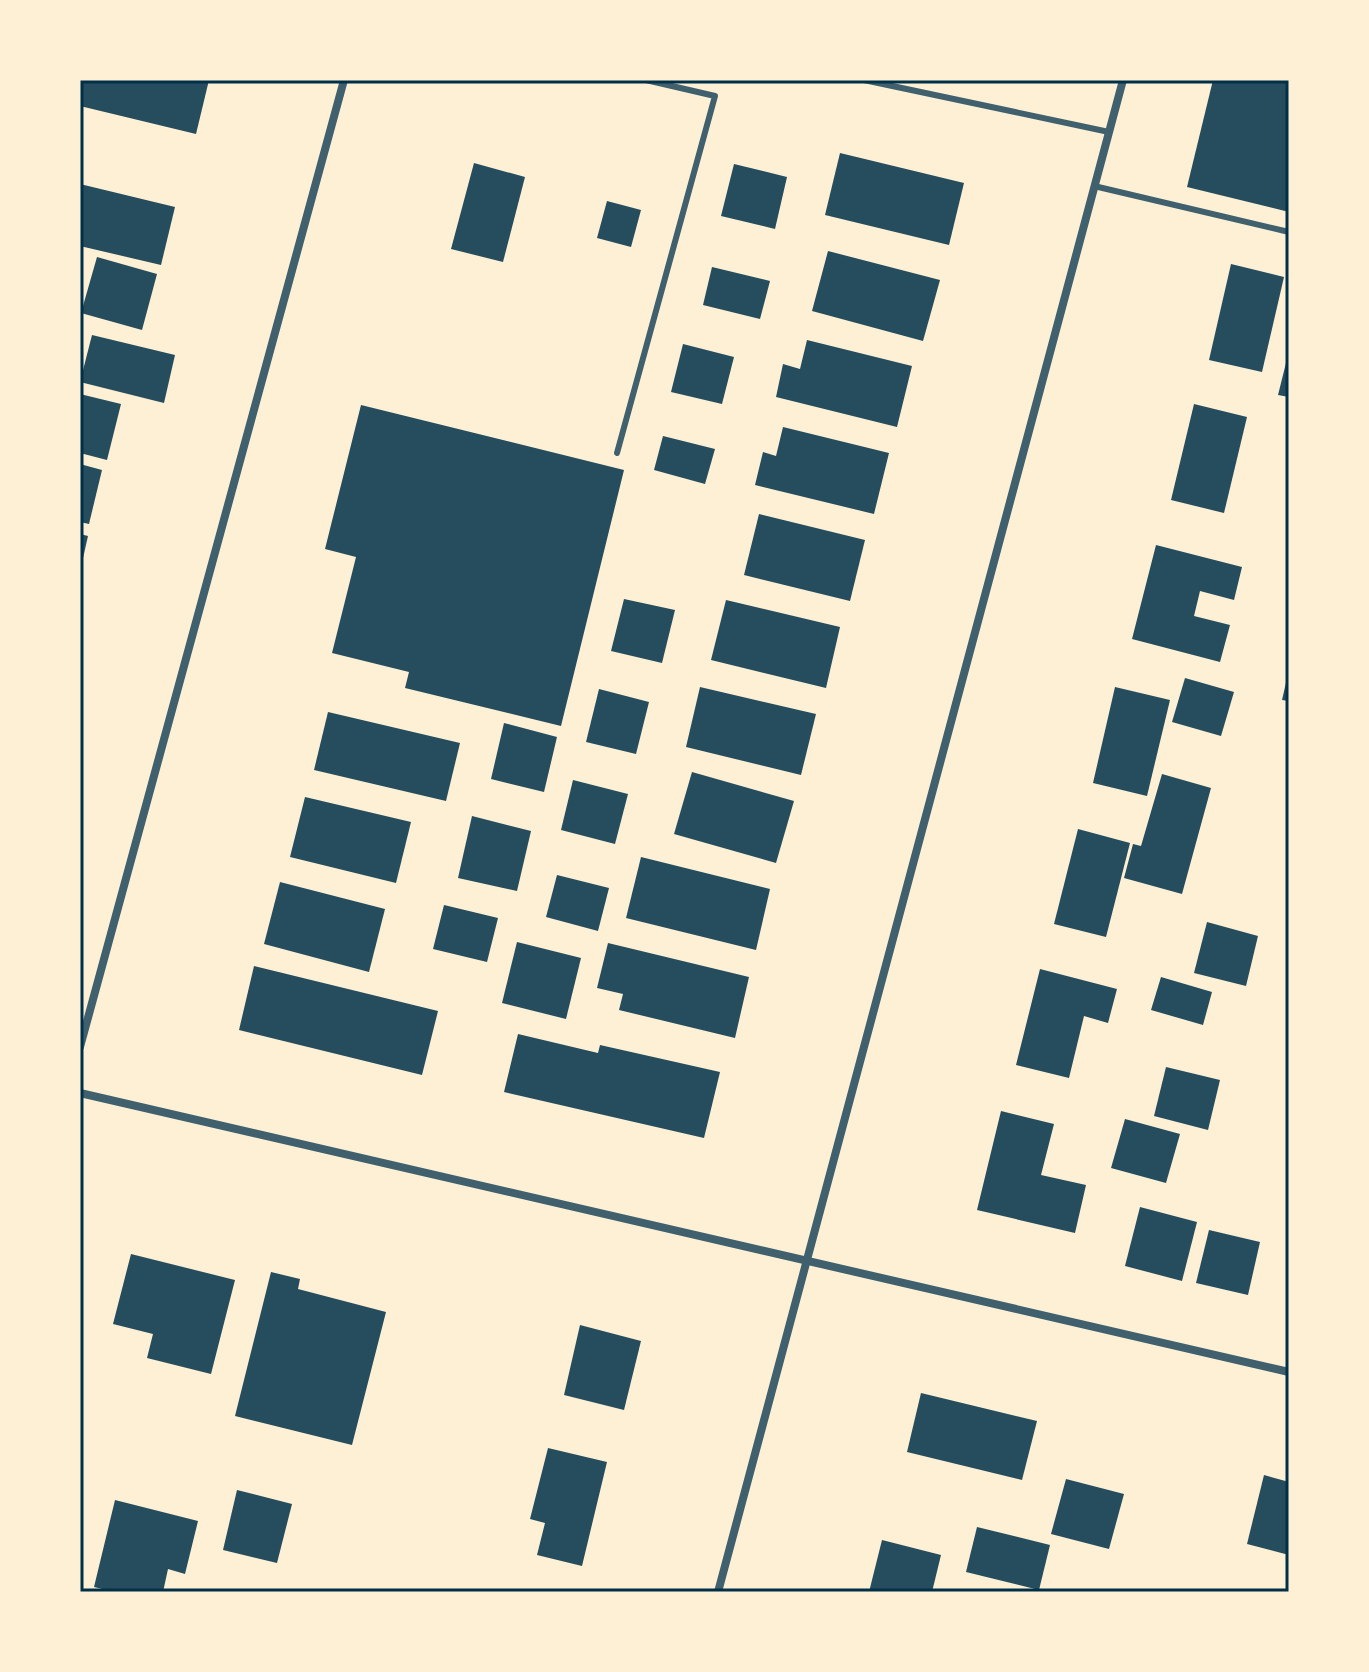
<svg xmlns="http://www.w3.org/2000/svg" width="1369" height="1672" viewBox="0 0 1369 1672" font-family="'PT Sans Narrow',sans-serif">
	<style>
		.building { fill: #264d5e }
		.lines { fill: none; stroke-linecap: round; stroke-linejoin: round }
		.service { stroke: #3f606c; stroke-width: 6 }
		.minor { stroke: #3f606c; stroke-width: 8 }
		.neatline { fill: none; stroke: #003049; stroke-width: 3 }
	</style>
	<rect width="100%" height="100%" fill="#fdf0d5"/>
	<g class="building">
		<polygon points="80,80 209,80 196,134 80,106"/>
		<polygon points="1213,80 1289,80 1289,212 1187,187"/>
		<polygon points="840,153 964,183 949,245 825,215"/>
		<polygon points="474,163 525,177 503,262 451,249"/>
		<polygon points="734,164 787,177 775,229 721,216"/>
		<polygon points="80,184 175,207 161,265 80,246"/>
		<polygon points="607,201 641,210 631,247 597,238"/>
		<polygon points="828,251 940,280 923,341 812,311"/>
		<polygon points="97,257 157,274 142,330 81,313"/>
		<polygon points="1231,264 1284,277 1262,372 1209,360"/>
		<polygon points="712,267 770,281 760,319 703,305"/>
		<polygon points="92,335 175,355 164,403 80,382"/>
		<polygon points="807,340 912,366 897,427 776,397 783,364 800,369"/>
		<polygon points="683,344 734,357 722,404 671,392"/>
		<polygon points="1288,355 1289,355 1289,397 1278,395"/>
		<polygon points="80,394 121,404 107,460 80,453"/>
		<polygon points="1194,404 1247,417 1224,513 1171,500"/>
		<polygon points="361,405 624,470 561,726 405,688 409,672 332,653 356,557 325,549"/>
		<polygon points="783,427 889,453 874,514 755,485 763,452 776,456"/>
		<polygon points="663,436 715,449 705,484 654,470"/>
		<polygon points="80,464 102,470 89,524 80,522"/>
		<polygon points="759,514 865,540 850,601 744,575"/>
		<polygon points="80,534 88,536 81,567 80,566"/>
		<polygon points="1156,545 1242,567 1234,600 1200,591 1194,616 1230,625 1220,662 1132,639"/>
		<polygon points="624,599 675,610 662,663 611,651"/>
		<polygon points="726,600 840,627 826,688 711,660"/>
		<polygon points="1288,674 1289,674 1289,701 1282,700"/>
		<polygon points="1185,678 1234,692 1221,736 1172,722"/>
		<polygon points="700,687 816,714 801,775 686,747"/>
		<polygon points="1115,687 1170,700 1147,796 1093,783"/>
		<polygon points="599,689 649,702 636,754 586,742"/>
		<polygon points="328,712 460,743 446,801 314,770"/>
		<polygon points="504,723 557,737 544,792 491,779"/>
		<polygon points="692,772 794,801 776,863 674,834"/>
		<polygon points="1162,774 1211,788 1182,894 1124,878 1133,844 1141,846"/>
		<polygon points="573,780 628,794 615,844 561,830"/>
		<polygon points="305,797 411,822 396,883 290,857"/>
		<polygon points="472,816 531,831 517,891 458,878"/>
		<polygon points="1078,829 1130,843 1106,937 1054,924"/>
		<polygon points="641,857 770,889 756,950 626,918"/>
		<polygon points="557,875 609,888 598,931 546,917"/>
		<polygon points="280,882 385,909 369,972 264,944"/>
		<polygon points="444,905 498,918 487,962 433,949"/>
		<polygon points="1207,922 1258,936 1246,986 1194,973"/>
		<polygon points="517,942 581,958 566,1019 502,1003"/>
		<polygon points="608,943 749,977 735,1038 619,1010 623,994 597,988"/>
		<polygon points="254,966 438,1011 422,1075 239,1030"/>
		<polygon points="1040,969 1117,989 1108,1023 1084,1016 1069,1078 1016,1065"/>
		<polygon points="1161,977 1212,992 1203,1025 1151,1010"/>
		<polygon points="518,1034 598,1053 600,1045 720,1072 704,1138 504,1092"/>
		<polygon points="1166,1067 1220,1080 1208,1130 1154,1116"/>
		<polygon points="1001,1111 1054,1124 1041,1175 1086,1185 1075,1233 977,1210"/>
		<polygon points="1125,1119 1180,1134 1166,1183 1111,1168"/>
		<polygon points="1140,1207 1197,1222 1182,1281 1125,1266"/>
		<polygon points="1209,1230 1260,1242 1248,1295 1196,1283"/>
		<polygon points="131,1254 235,1280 211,1374 147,1358 153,1334 113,1324"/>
		<polygon points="271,1272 300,1279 298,1289 386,1312 352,1445 235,1416"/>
		<polygon points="580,1325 641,1341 624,1410 564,1395"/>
		<polygon points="921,1393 1037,1421 1022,1480 907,1452"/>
		<polygon points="548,1448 607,1462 582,1566 537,1555 545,1523 530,1519"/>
		<polygon points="1264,1475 1289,1482 1289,1555 1247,1544"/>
		<polygon points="1066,1479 1124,1494 1109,1549 1051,1534"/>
		<polygon points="237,1490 292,1504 277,1563 223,1550"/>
		<polygon points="115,1500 198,1521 185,1574 168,1569 163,1592 115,1592 94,1587"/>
		<polygon points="977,1527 1050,1545 1039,1590 966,1572"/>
		<polygon points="882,1540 941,1555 932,1592 869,1592"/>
	</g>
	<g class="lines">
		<g class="service">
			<polyline points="864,80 1109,132"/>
			<polyline points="1094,186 1289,232"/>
			<polyline points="617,453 715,96 646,80"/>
		</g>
		<g class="minor">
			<polyline points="80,1047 344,80"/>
			<polyline points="80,1093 1289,1372"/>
			<polyline points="718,1592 1123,80"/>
		</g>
	</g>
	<rect width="1369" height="1672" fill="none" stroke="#fdf0d5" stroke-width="164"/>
	<rect x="82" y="82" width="1205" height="1508" class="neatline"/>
</svg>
